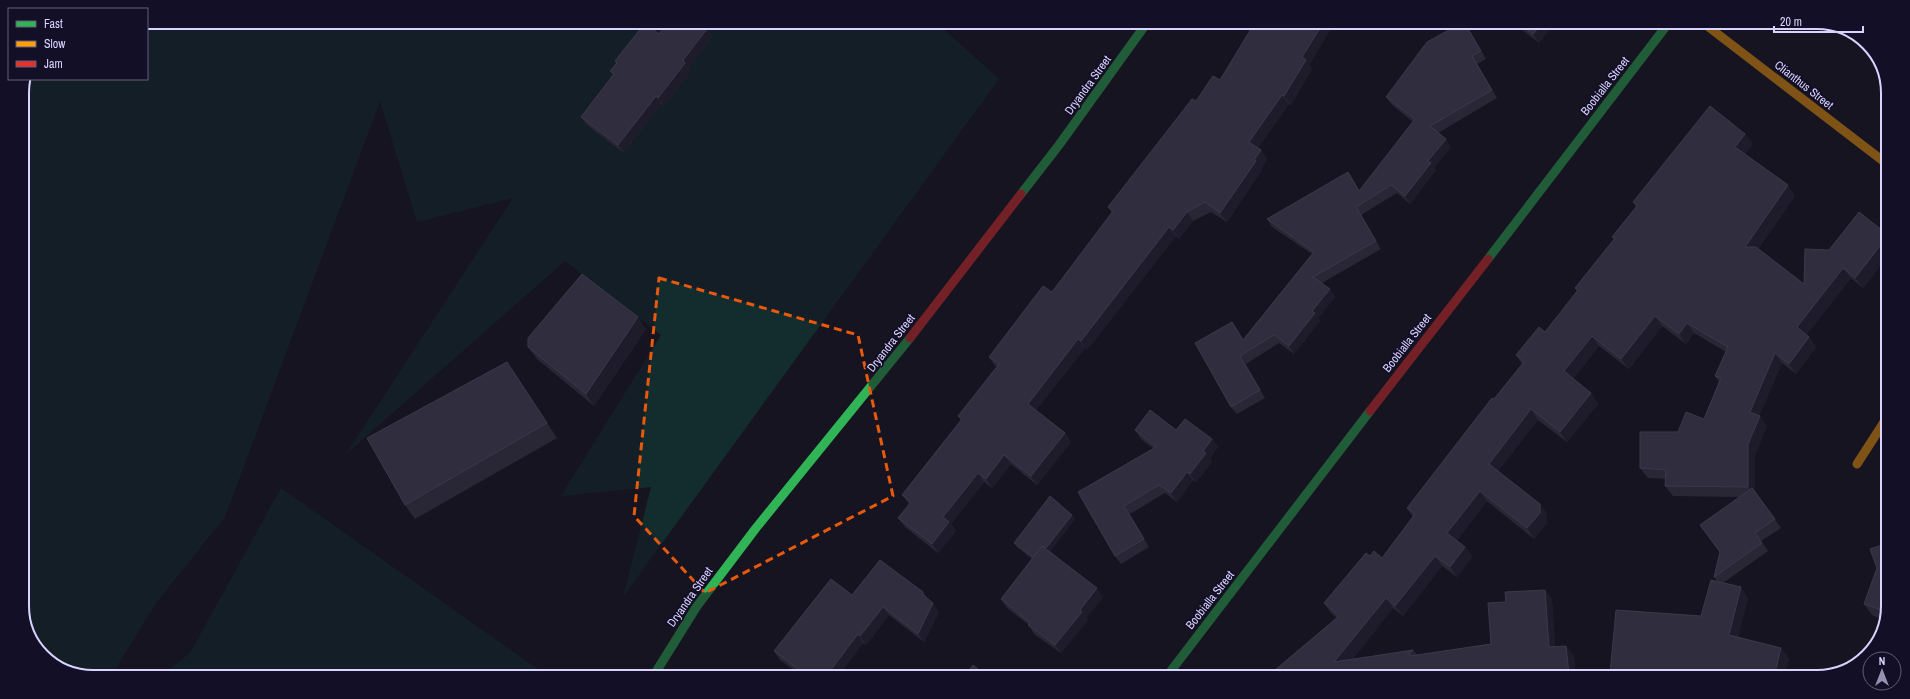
<svg xmlns="http://www.w3.org/2000/svg" width="1910" height="699" viewBox="0 0 1910 699" font-family="'Archivo Narrow',sans-serif">
	<style>
		.green { fill: #132c2d }
		.lines { fill: none; stroke-linecap: round; stroke-linejoin: round }
		.fast { stroke: #30b455; stroke-width: 9 }
		.slow { stroke: #ff9f0a; stroke-width: 9 }
		.jam { stroke: #e5322d; stroke-width: 9 }
		.wall { fill: #403d50 }
		.shaded-wall { fill: #282635 }
		.building { fill: #504e63; stroke: #66637b }
		.marked { fill: none; stroke: #e8590c; stroke-width: 3; stroke-dasharray: 8 5; stroke-linejoin: round }
		.labels { text-anchor: middle; dominant-baseline: central; stroke-width: 3.5; stroke-linejoin: round; paint-order: stroke }
		.street-label { font-size: 12px; fill: #d9d4ff; stroke: #130f26 }
		.rim { fill: none; stroke: #d9d4ff; stroke-width: 2 }
	</style>
	<rect width="100%" height="100%" fill="#161421"/>
	<g class="green">
		<polygon points="147,22 938,24 999,79 623,597 651,487 561,496 661,335 565,261 346,454 513,198 417,222 380,101 225,517 156,603 113,673 70,673 37,649 22,611 22,89 27,79 147,79"/>
		<polygon points="281,488 542,672 540,674 165,673 190,653"/>
	</g>
	<g class="lines">
		<g class="fast">
			<polyline points="1021,194 1059,145 1146,24"/>
			<polyline points="1488,259 1667,25"/>
			<polyline points="654,675 697,606 756,528 910,338"/>
			<polyline points="1167,676 1370,411"/>
		</g>
		<g class="slow">
			<polyline points="1706,25 1887,164"/>
			<polyline points="1857,464 1886,419"/>
		</g>
		<g class="jam">
			<polyline points="910,338 1021,194"/>
			<polyline points="1370,411 1488,259"/>
		</g>
	</g>
	<g class="wall">
		<polygon points="1254,24 1333,25 1309,65 1312,69 1291,105 1289,104 1258,148 1261,150 1267,159 1261,169 1262,170 1227,222 1211,212 1193,221 1179,239 1176,236 1087,350 1085,348 1036,410 1065,433 1071,442 1037,485 1011,464 992,488 984,482 951,524 956,531 938,553 905,527 898,518 909,504 902,495 961,420 958,416 997,367 995,366 989,357 1052,292 1112,213 1108,207 1196,101 1220,80"/>
		<polygon points="1516,25 1553,25 1539,43"/>
		<polygon points="707,29 712,37 689,68 691,71 664,106 661,104 624,153 587,125 581,117 613,75 610,71 616,63 615,61 659,34"/>
		<polygon points="1469,30 1486,59 1477,64 1497,98 1438,133 1451,147 1434,168 1436,170 1410,204 1397,193 1361,215 1381,249 1322,283 1335,297 1318,318 1320,321 1294,354 1279,343 1246,364 1265,398 1237,414 1231,407 1238,330 1243,340 1312,254 1272,227 1267,219 1353,180 1359,191 1413,122 1392,105 1386,97"/>
		<polygon points="1745,134 1753,144 1745,154 1795,196 1758,249 1804,284 1829,250 1887,234 1887,257 1863,288 1851,278 1806,335 1809,337 1816,347 1796,374 1782,363 1759,416 1767,426 1755,455 1755,491 1781,528 1761,541 1768,551 1723,583 1748,598 1738,637 1781,648 1789,659 1784,677 1613,677 1610,673 1701,616 1717,581 1714,577 1739,497 1673,496 1665,486 1666,479 1648,478 1640,468 1678,432 1704,419 1719,382 1715,376 1726,352 1694,333 1686,344 1662,326 1629,369 1599,346 1573,379 1591,393 1598,404 1567,442 1538,420 1498,471 1540,504 1547,514 1547,523 1534,539 1487,501 1457,540 1465,547 1472,557 1457,577 1442,566 1403,616 1393,608 1352,660 1413,650 1417,655 1491,644 1506,602 1545,590 1552,600 1555,646 1566,646 1574,656 1575,676 1268,676 1337,618 1331,613 1324,603 1370,556 1382,558 1413,517 1407,508 1522,364 1516,355 1545,332 1577,291 1575,288 1614,239 1612,237 1636,207 1633,202"/>
		<polygon points="646,329 594,406 537,359 528,347"/>
		<polygon points="517,377 557,438 415,519 405,505"/>
		<polygon points="1135,430 1176,430 1212,439 1218,447 1210,458 1212,462 1196,482 1193,480 1177,502 1165,493 1130,514 1149,547 1121,564 1115,556 1078,492 1154,449 1141,439"/>
		<polygon points="1075,519 1050,551 1103,597 1086,618 1088,620 1061,653 1034,634 1029,625 1007,608 1001,599 1032,559 1017,547 1014,543"/>
		<polygon points="1885,544 1884,620 1872,615 1864,604 1877,568"/>
		<polygon points="923,592 928,599 939,612 924,642 889,615 866,645 863,643 839,675 801,675 780,660 774,651 852,595"/>
	</g>
	<g class="shaded-wall">
		<polygon points="1322,25 1333,25 1309,65 1312,69 1291,105 1284,96 1302,57"/>
		<polygon points="1541,25 1553,25 1539,43 1533,34"/>
		<polygon points="707,29 712,37 689,68 691,71 664,106 658,98 683,60"/>
		<polygon points="1472,56 1477,64 1497,98 1492,90"/>
		<polygon points="1282,95 1289,104 1256,151 1249,142"/>
		<polygon points="656,96 661,104 624,153 618,145"/>
		<polygon points="1745,134 1753,144 1742,157 1735,147"/>
		<polygon points="1446,139 1451,147 1434,168 1436,170 1410,204 1405,196 1428,161"/>
		<polygon points="1261,150 1267,159 1261,169 1262,170 1227,222 1220,213"/>
		<polygon points="1788,185 1795,196 1752,257 1745,247"/>
		<polygon points="1356,207 1361,215 1381,249 1376,241"/>
		<polygon points="1187,212 1193,221 1179,239 1173,230"/>
		<polygon points="1169,227 1176,236 1087,350 1081,341"/>
		<polygon points="1887,237 1887,257 1863,288 1855,278"/>
		<polygon points="1843,268 1851,278 1804,338 1797,327"/>
		<polygon points="1330,289 1335,297 1318,318 1320,321 1294,354 1289,346 1312,311"/>
		<polygon points="1655,316 1662,326 1629,369 1621,359"/>
		<polygon points="638,317 646,329 594,406 586,394"/>
		<polygon points="1232,322 1238,330 1248,348 1243,340"/>
		<polygon points="1687,323 1694,333 1686,344 1679,334"/>
		<polygon points="1592,336 1599,346 1571,381 1564,371"/>
		<polygon points="1809,337 1816,347 1796,374 1789,364"/>
		<polygon points="1078,339 1085,348 1034,413 1028,404"/>
		<polygon points="1775,353 1782,363 1757,422 1750,412"/>
		<polygon points="1240,356 1246,364 1265,398 1260,390"/>
		<polygon points="507,362 517,377 557,438 547,423"/>
		<polygon points="1591,393 1598,404 1567,442 1560,432"/>
		<polygon points="1531,409 1538,420 1496,474 1489,464"/>
		<polygon points="1760,416 1767,426 1755,455 1755,497 1748,487 1748,444"/>
		<polygon points="1065,433 1071,442 1037,485 1031,476"/>
		<polygon points="1212,439 1218,447 1210,458 1212,462 1196,482 1190,474 1203,451"/>
		<polygon points="1004,455 1011,464 992,488 986,479"/>
		<polygon points="1187,472 1193,480 1177,502 1171,493"/>
		<polygon points="978,473 984,482 951,524 956,531 938,553 932,544 943,517"/>
		<polygon points="1480,491 1487,501 1454,543 1447,533"/>
		<polygon points="1540,504 1547,514 1547,523 1534,539 1527,528"/>
		<polygon points="1124,506 1130,514 1149,547 1144,539"/>
		<polygon points="1072,515 1075,519 1039,564 1036,560"/>
		<polygon points="1465,547 1472,557 1457,577 1450,567"/>
		<polygon points="1435,556 1442,566 1403,616 1395,606"/>
		<polygon points="1741,587 1748,598 1736,646 1729,635"/>
		<polygon points="1097,588 1103,597 1086,618 1088,620 1061,653 1055,645 1080,610"/>
		<polygon points="1545,590 1552,600 1556,657 1549,647"/>
		<polygon points="1386,598 1393,608 1342,673 1334,662"/>
		<polygon points="933,603 939,612 924,642 918,634"/>
		<polygon points="883,607 889,615 866,645 860,636"/>
		<polygon points="858,634 863,643 839,675 827,675"/>
		<polygon points="1566,646 1574,656 1575,676 1570,676 1569,674"/>
		<polygon points="1781,648 1789,659 1784,677 1774,677"/>
	</g>
	<g class="building">
		<polygon points="645,23 659,34 667,23 699,23 707,29 683,60 685,63 658,98 656,96 618,145 581,117 614,74 610,71 617,63 615,61"/>
		<polygon points="1254,24 1322,25 1302,57 1306,60 1284,96 1282,95 1249,142 1261,150 1254,160 1256,161 1220,213 1205,202 1187,212 1173,230 1169,227 1081,341 1078,339 1028,404 1065,433 1031,476 1004,455 986,479 978,473 943,517 949,522 932,544 898,518 911,502 902,495 962,419 958,416 999,364 989,357 1043,286 1052,292 1113,211 1108,207 1192,99 1196,101 1213,76 1220,80"/>
		<polygon points="1458,25 1466,25 1481,51 1472,56 1492,90 1430,126 1446,139 1428,161 1431,163 1405,196 1391,185 1356,207 1376,241 1313,277 1330,289 1312,311 1315,313 1289,346 1274,335 1240,356 1260,390 1231,407 1195,343 1232,322 1243,340 1314,252 1267,219 1348,172 1359,191 1415,119 1386,97 1427,42"/>
		<polygon points="1521,25 1541,25 1533,34"/>
		<polygon points="1710,106 1745,134 1735,147 1788,185 1745,247 1756,247 1804,284 1805,249 1829,250 1859,212 1887,234 1887,237 1855,278 1843,268 1797,327 1809,337 1789,364 1775,353 1750,412 1760,416 1748,444 1748,487 1665,486 1666,470 1640,468 1640,432 1678,432 1686,412 1704,419 1721,378 1715,376 1728,347 1687,323 1679,334 1655,316 1621,359 1592,336 1564,371 1591,393 1560,432 1531,409 1489,464 1540,504 1540,513 1527,528 1480,491 1447,533 1465,547 1450,567 1435,556 1395,606 1386,598 1334,662 1413,650 1409,653 1410,656 1491,644 1488,603 1506,602 1505,592 1545,590 1549,647 1566,646 1569,674 1554,675 1554,676 1381,676 1380,672 1373,676 1268,676 1339,616 1324,603 1366,553 1370,556 1374,551 1382,558 1415,514 1407,508 1492,398 1494,399 1524,362 1516,355 1539,327 1545,332 1578,290 1575,288 1615,238 1612,237 1637,206 1633,202"/>
		<polygon points="582,274 638,317 586,394 528,347 528,338"/>
		<polygon points="507,362 547,423 405,505 367,438"/>
		<polygon points="1150,410 1176,430 1185,419 1212,439 1203,451 1206,453 1190,474 1187,472 1171,493 1159,485 1124,506 1144,539 1115,556 1078,492 1156,447 1135,430"/>
		<polygon points="1752,488 1775,519 1755,533 1762,543 1714,577 1720,552 1700,525"/>
		<polygon points="1050,496 1072,515 1046,548 1042,546 1033,557 1014,543"/>
		<polygon points="1885,544 1884,611 1864,604 1877,568 1870,549"/>
		<polygon points="1042,546 1097,588 1080,610 1082,612 1055,645 1028,625 1030,623 1001,599"/>
		<polygon points="880,560 923,592 922,594 933,603 918,634 883,607 860,636 858,634 827,675 806,675 774,651 831,579 852,595"/>
		<polygon points="1711,580 1741,587 1729,635 1781,648 1774,677 1654,677 1610,673 1616,610 1701,616"/>
		<polygon points="973,665 985,675 965,675"/>
	</g>
	<path d="M0 0H1910V699H0ZM659,278L858,335L893,496L705,593L634,516Z" fill="#161421" fill-opacity=".55" fill-rule="evenodd"/>
	<path class="marked" d="M659,278L858,335L893,496L705,593L634,516Z"/>
	<g class="labels">
		<g class="street-label">
			<text transform="translate(1088 85) rotate(-54)">Dryandra Street</text>
			<text transform="translate(1804 85) rotate(38)">Clianthus Street</text>
			<text transform="translate(1605 86) rotate(-52)">Boobialla Street</text>
			<text transform="translate(891 343) rotate(-52)">Dryandra Street</text>
			<text transform="translate(1407 343) rotate(-52)">Boobialla Street</text>
			<text transform="translate(690 597) rotate(-55)">Dryandra Street</text>
			<text transform="translate(1210 600) rotate(-52)">Boobialla Street</text>
		</g>
	</g>
	<path d="M0 0H1910V699H0ZM93 29H1817A64 64 0 0 1 1881 93V606A64 64 0 0 1 1817 670H93A64 64 0 0 1 29 606V93A64 64 0 0 1 93 29Z" fill="#130f26" fill-rule="evenodd"/>
	<path class="rim" d="M93 29H1817A64 64 0 0 1 1881 93V606A64 64 0 0 1 1817 670H93A64 64 0 0 1 29 606V93A64 64 0 0 1 93 29Z"/>
	<rect x="8" y="8" width="140" height="72" fill="#130f26" stroke="#625e7d"/>
	<rect x="16" y="21" width="20" height="6" fill="#30b455" stroke="#625e7d"/>
	<text x="44" y="28" font-size="12" fill="#d9d4ff">Fast</text>
	<rect x="16" y="41" width="20" height="6" fill="#ff9f0a" stroke="#625e7d"/>
	<text x="44" y="48" font-size="12" fill="#d9d4ff">Slow</text>
	<rect x="16" y="61" width="20" height="6" fill="#e5322d" stroke="#625e7d"/>
	<text x="44" y="68" font-size="12" fill="#d9d4ff">Jam</text>
	<g transform="translate(1882 671)"><circle r="19" fill="#130f26" stroke="#625e7d"/>
	<path d="M0-3L7 15L0 10L-7 15Z" fill="#9591b1"/>
	<text y="-6" font-size="11" font-weight="bold" text-anchor="middle" fill="#d9d4ff">N</text>
	</g>
	<path d="M1774 26v6h89v-6" fill="none" stroke="#d9d4ff" stroke-width="2"/>
	<text x="1780" y="26" font-size="12" fill="#d9d4ff" stroke="#130f26" stroke-width="3" paint-order="stroke">20 m</text>
</svg>
